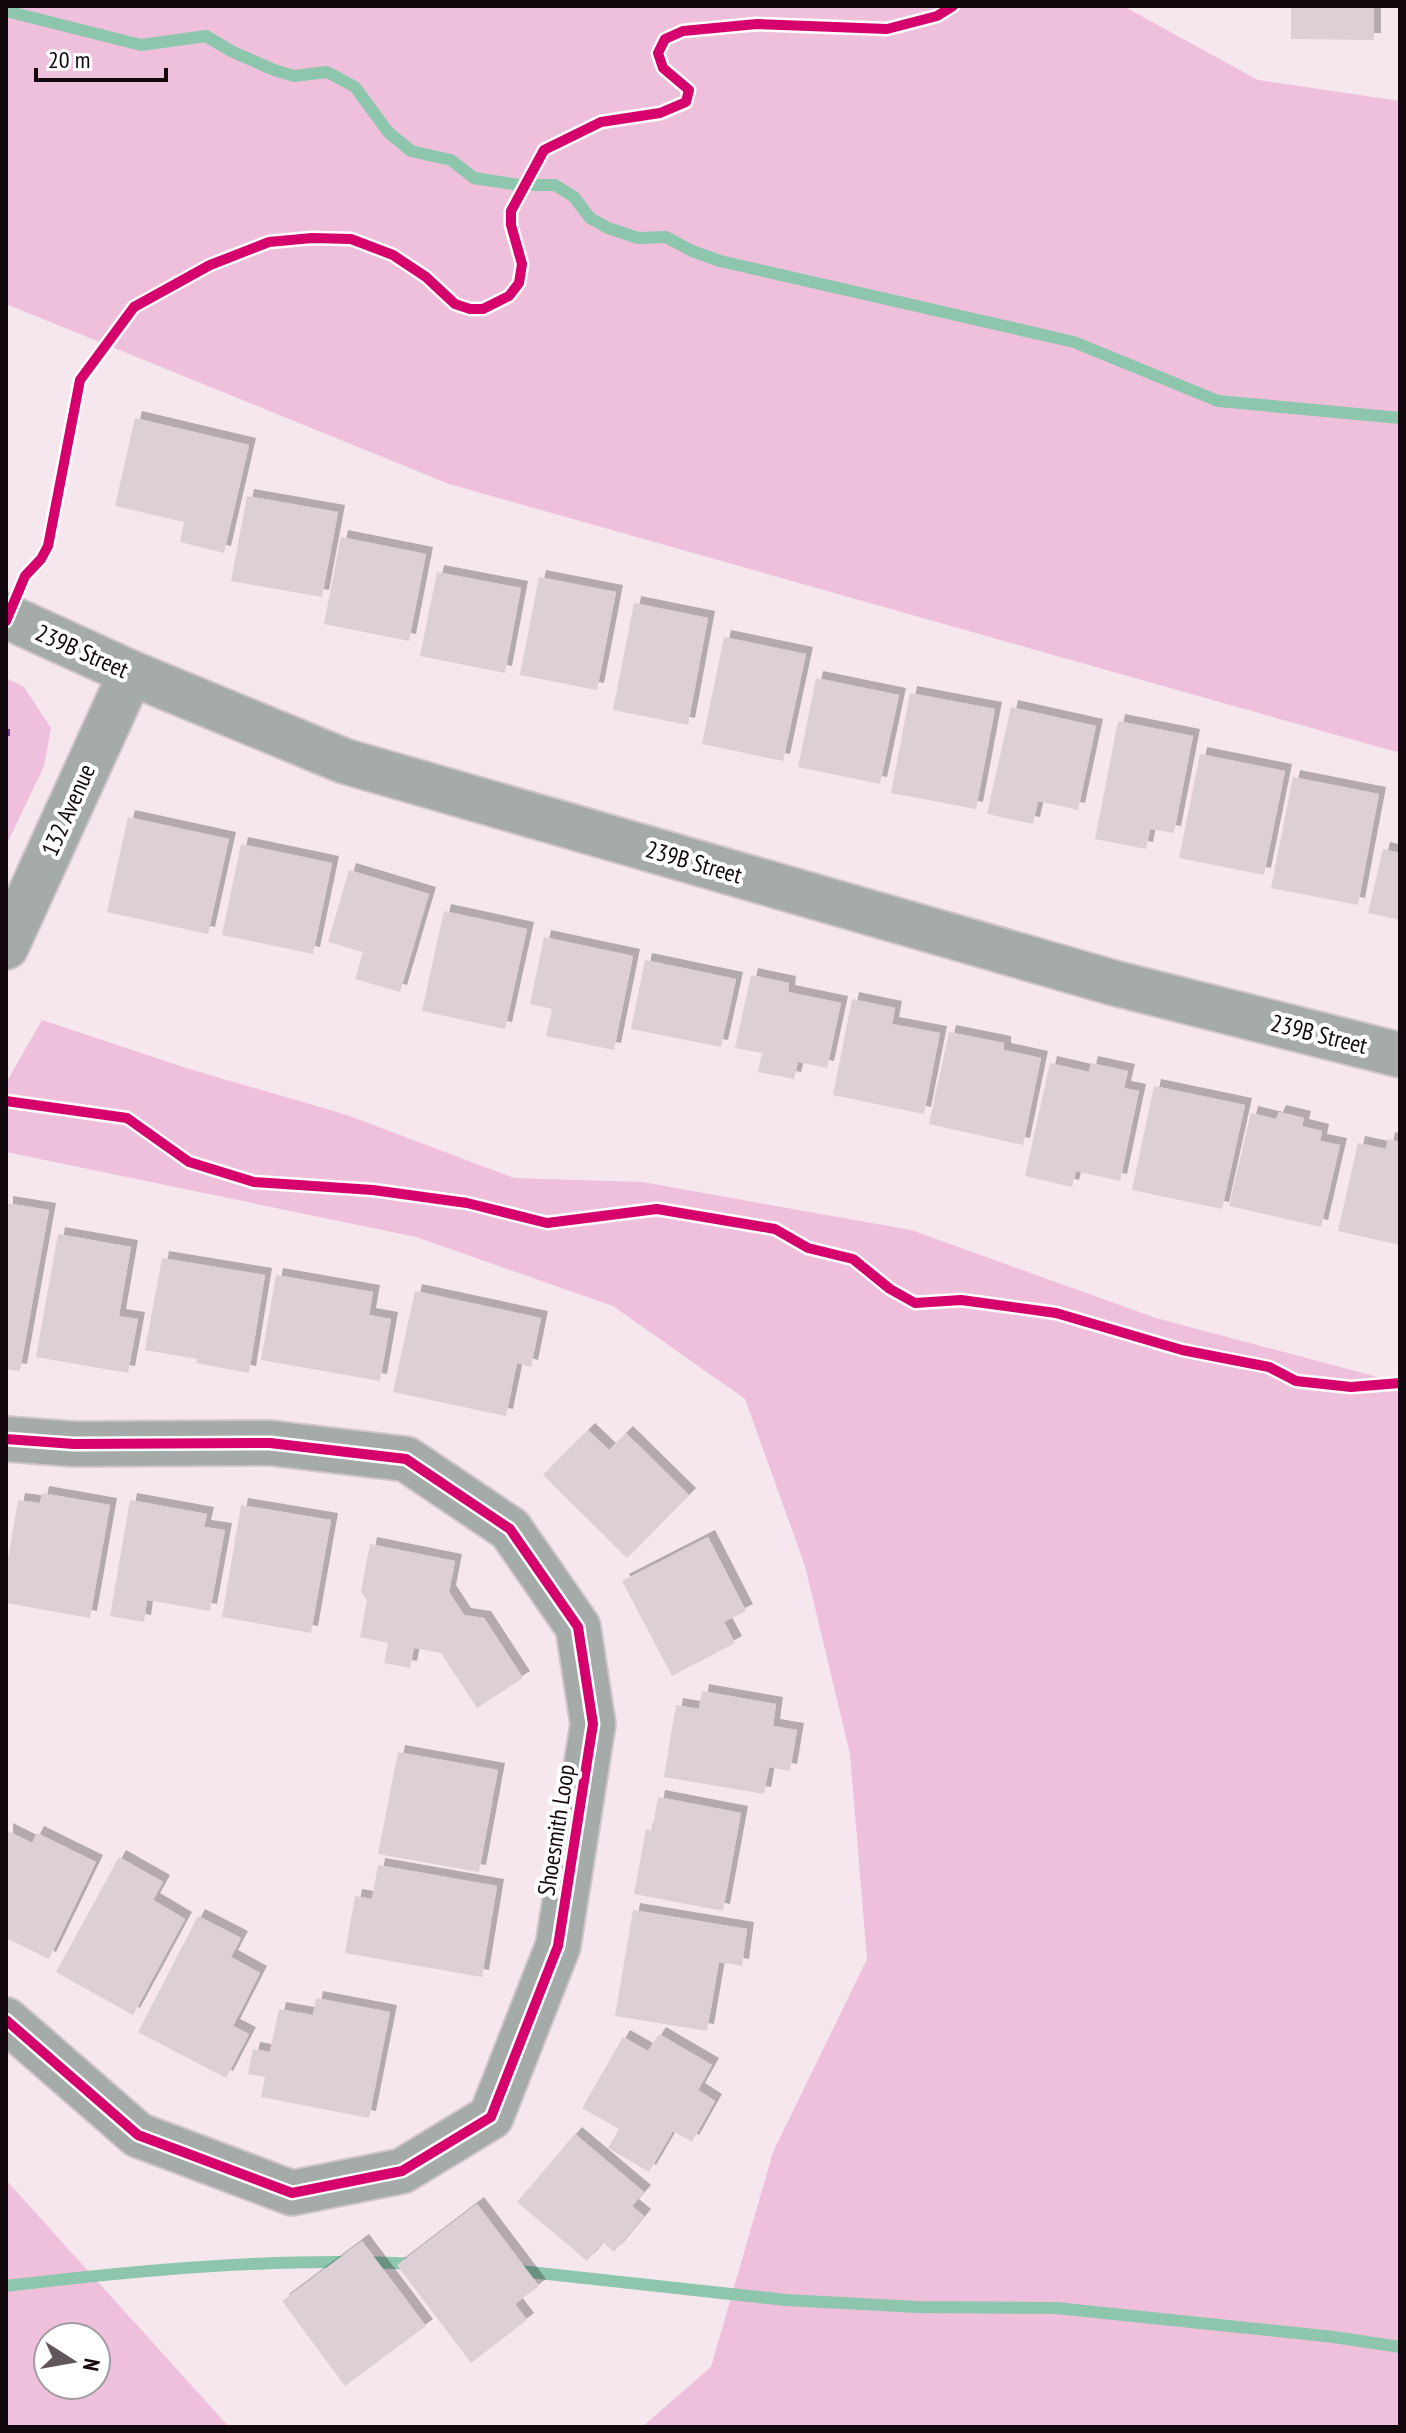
<svg xmlns="http://www.w3.org/2000/svg" width="1406" height="2433" viewBox="0 0 1406 2433" font-family="'PT Sans Narrow',sans-serif">
	<style>
		.forest { fill: #efc0db; fill-rule: evenodd }
		.lines { fill: none; stroke-linecap: round; stroke-linejoin: round }
		.stream { stroke: #8ec6ad; stroke-width: 12 }
		.building { fill: #dccfd6; filter: url(#shadow) }
		.minor-casing { stroke: #d0c5cb; stroke-width: 48 }
		.tertiary-casing { stroke: #d0c5cb; stroke-width: 48 }
		.minor { stroke: #a5aba8; stroke-width: 44 }
		.tertiary { stroke: #a5aba8; stroke-width: 44 }
		.quiet { stroke: #8e44ad; stroke-width: 8; stroke-dasharray: 16 8; stroke-linecap: butt }
		.cycleway-casing { stroke: #fff; stroke-width: 15 }
		.cycleway { stroke: #d6006c; stroke-width: 10 }
		.labels { text-anchor: middle; dominant-baseline: central; stroke-width: 8; stroke-linejoin: round; paint-order: stroke }
		.street-label { font-size: 24px; fill: #12080e; stroke: #fff }
	</style>
	<defs>
		<filter id="shadow"><feDropShadow dx="7" dy="-7" stdDeviation="0" flood-color="#0004"/></filter>
	</defs>
	<rect width="100%" height="100%" fill="#f6e7ef"/>
	<g class="forest">
		<polygon points="6,6 1123,6 1258,80 1400,101 1400,753 449,484 6,304"/>
		<polygon points="6,678 24,687 51,728 44,766 6,846"/>
		<polygon points="42,1020 186,1068 347,1115 514,1178 642,1182 911,1230 1156,1318 1400,1383 1400,2427 642,2427 711,2367 773,2152 867,1959 850,1754 805,1566 745,1399 613,1306 416,1237 6,1152 6,1083"/>
		<path d="M6,2180L229,2427H6ZM48,2337H96V2385H48Z"/>
	</g>
	<g class="lines">
		<g class="stream">
			<polyline points="6,11 141,45 206,36 231,51 274,70 294,76 327,72 355,87 388,132 411,151 451,160 474,178 519,185 555,185 574,197 590,218 608,228 638,238 666,237 692,251 720,261 1074,342 1218,401 1400,418"/>
			<polyline points="511,2270 786,2300 917,2307 1056,2308 1334,2337 1400,2347"/>
			<path d="M6,2286C138,2270 280,2257 413,2264"/>
		</g>
	</g>
	<g class="building">
		<polygon points="1291,6 1374,6 1374,40 1291,39"/>
		<polygon points="135,418 249,445 224,553 180,542 184,522 115,506"/>
		<polygon points="247,496 338,512 322,597 231,581"/>
		<polygon points="341,537 426,554 409,641 324,624"/>
		<polygon points="437,572 521,588 505,673 420,656"/>
		<polygon points="539,577 616,592 597,690 520,675"/>
		<polygon points="634,603 708,618 688,725 613,710"/>
		<polygon points="724,637 806,654 783,761 702,744"/>
		<polygon points="816,678 899,695 880,784 798,767"/>
		<polygon points="910,693 995,709 976,809 891,793"/>
		<polygon points="1011,707 1096,726 1078,810 1038,801 1033,824 987,814"/>
		<polygon points="1118,721 1193,736 1174,833 1150,829 1146,849 1095,839"/>
		<polygon points="1200,754 1285,771 1264,875 1179,858"/>
		<polygon points="1293,777 1379,794 1358,905 1271,888"/>
		<polygon points="128,817 229,839 208,934 107,912"/>
		<polygon points="241,844 332,863 313,954 222,935"/>
		<polygon points="1383,849 1400,853 1400,920 1368,913"/>
		<polygon points="349,870 429,894 400,992 355,979 363,952 328,942"/>
		<polygon points="444,911 527,929 505,1029 422,1011"/>
		<polygon points="544,937 633,956 614,1050 546,1036 552,1009 530,1004"/>
		<polygon points="645,960 736,979 721,1047 631,1029"/>
		<polygon points="751,975 789,983 788,992 841,1003 827,1068 798,1062 794,1079 758,1072 762,1053 735,1048"/>
		<polygon points="852,999 895,1008 892,1024 940,1033 924,1114 833,1095"/>
		<polygon points="949,1032 1004,1043 1004,1050 1041,1058 1023,1145 929,1124"/>
		<polygon points="1050,1063 1089,1072 1091,1063 1128,1071 1124,1088 1139,1091 1120,1181 1076,1171 1072,1187 1025,1176"/>
		<polygon points="1154,1086 1245,1105 1222,1209 1132,1190"/>
		<polygon points="1279,1112 1304,1118 1302,1126 1322,1131 1320,1141 1340,1145 1321,1227 1229,1206 1251,1113 1276,1119"/>
		<polygon points="1388,1139 1400,1142 1400,1245 1338,1231 1358,1143 1386,1149"/>
		<polygon points="6,1203 49,1210 20,1371 6,1369"/>
		<polygon points="58,1234 131,1247 119,1316 138,1319 128,1373 36,1357"/>
		<polygon points="162,1258 265,1275 249,1373 196,1363 197,1359 145,1350"/>
		<polygon points="276,1275 373,1292 369,1315 391,1319 380,1381 261,1360"/>
		<polygon points="415,1291 541,1318 531,1367 517,1363 506,1416 393,1392"/>
		<polygon points="588,1430 609,1450 626,1433 689,1495 627,1558 543,1475"/>
		<polygon points="42,1493 110,1505 90,1618 6,1603 6,1571 18,1500 40,1503"/>
		<polygon points="130,1500 207,1514 204,1527 225,1530 210,1611 147,1600 144,1622 110,1616"/>
		<polygon points="241,1505 331,1520 311,1633 222,1617"/>
		<polygon points="708,1537 746,1611 724,1622 735,1643 672,1676 622,1581"/>
		<polygon points="370,1544 455,1561 449,1592 464,1615 484,1618 523,1678 477,1708 441,1653 414,1648 410,1668 384,1663 388,1643 360,1637 367,1601 361,1591"/>
		<polygon points="702,1691 776,1704 773,1726 797,1730 790,1771 769,1767 764,1794 664,1777 676,1705 699,1709"/>
		<polygon points="398,1752 498,1770 479,1872 378,1854"/>
		<polygon points="658,1797 741,1813 723,1911 634,1894 646,1829 652,1831"/>
		<polygon points="6,1830 32,1843 37,1833 96,1862 49,1959 6,1938"/>
		<polygon points="119,1857 163,1882 153,1900 185,1919 133,2015 56,1972"/>
		<polygon points="378,1865 497,1886 482,1977 345,1953 355,1896 372,1899"/>
		<polygon points="633,1910 747,1929 742,1966 719,1962 707,2031 615,2016"/>
		<polygon points="198,1916 241,1938 231,1957 260,1973 233,2026 249,2034 226,2078 138,2032"/>
		<polygon points="316,1998 390,2012 369,2118 261,2097 265,2077 248,2074 253,2049 270,2052 279,2009 313,2015"/>
		<polygon points="659,2034 712,2065 698,2090 715,2101 692,2142 673,2131 649,2172 608,2148 619,2129 582,2108 623,2037 648,2051"/>
		<polygon points="575,2134 644,2192 632,2206 644,2216 614,2252 603,2242 587,2261 517,2202"/>
		<polygon points="477,2204 539,2286 515,2304 527,2320 471,2363 397,2265"/>
		<polygon points="362,2241 426,2326 345,2386 282,2301"/>
	</g>
	<g class="lines">
		<g class="minor-casing">
			<g id="minor">
				<polyline points="6,947 131,673"/>
				<polyline points="6,1439 74,1444 270,1443 406,1459 510,1529 578,1627 593,1724 558,1946 491,2117 402,2171 292,2193 138,2135 6,2020"/>
			</g>
		</g>
		<g class="tertiary-casing">
			<polyline id="tertiary" points="6,616 131,673 344,761 1114,983 1400,1055"/>
		</g>
		<use href="#minor" class="minor"/>
		<use href="#tertiary" class="tertiary"/>
		<polyline class="quiet" points="6,729 6,736"/>
		<g class="cycleway-casing">
			<g id="cycleway">
				<polyline points="6,621 25,576 41,559 48,546 80,380 134,307 210,265 269,242 312,238 351,239 393,255 426,277 455,304 470,309 483,309 509,296 519,283 522,264 511,225 511,211 544,150 601,122 660,113 686,102 689,90 663,68 658,53 665,39 683,31 757,24 887,29 937,16 953,6"/>
				<polyline points="6,1101 127,1118 189,1162 254,1182 373,1190 467,1203 547,1223 657,1209 775,1229 808,1248 853,1259 890,1289 915,1303 961,1300 1056,1313 1182,1350 1269,1367 1296,1381 1351,1387 1400,1383"/>
				<polyline points="6,1439 74,1444 270,1443 406,1459 510,1529 578,1627 593,1724 558,1946 491,2117 402,2171 292,2193 138,2135 6,2020"/>
			</g>
		</g>
		<use href="#cycleway" class="cycleway"/>
	</g>
	<g class="labels">
		<g class="street-label">
			<text transform="translate(82 651) rotate(24)">239B Street</text>
			<text transform="translate(68 810) rotate(-66)">132 Avenue</text>
			<text transform="translate(694 862) rotate(16)">239B Street</text>
			<text transform="translate(1319 1034) rotate(14)">239B Street</text>
			<text transform="translate(556 1830) rotate(-81)">Shoesmith Loop</text>
		</g>
	</g>
	<rect width="1406" height="2433" fill="none" stroke="#12080e" stroke-width="16"/>
	<g transform="translate(72 2361) rotate(101)"><circle r="38" fill="#ffffff" stroke="#a09c9f" stroke-width="2"/>
	<path d="M0-6L14 30L0 20L-14 30Z" fill="#62565d"/>
	<text y="-12" font-size="22" font-weight="bold" text-anchor="middle" fill="#12080e">N</text>
	</g>
	<path d="M36 68v12h130v-12" fill="none" stroke="#12080e" stroke-width="4"/>
	<text x="48" y="68" font-size="24" fill="#12080e" stroke="#ffffff" stroke-width="6" paint-order="stroke">20 m</text>
</svg>
